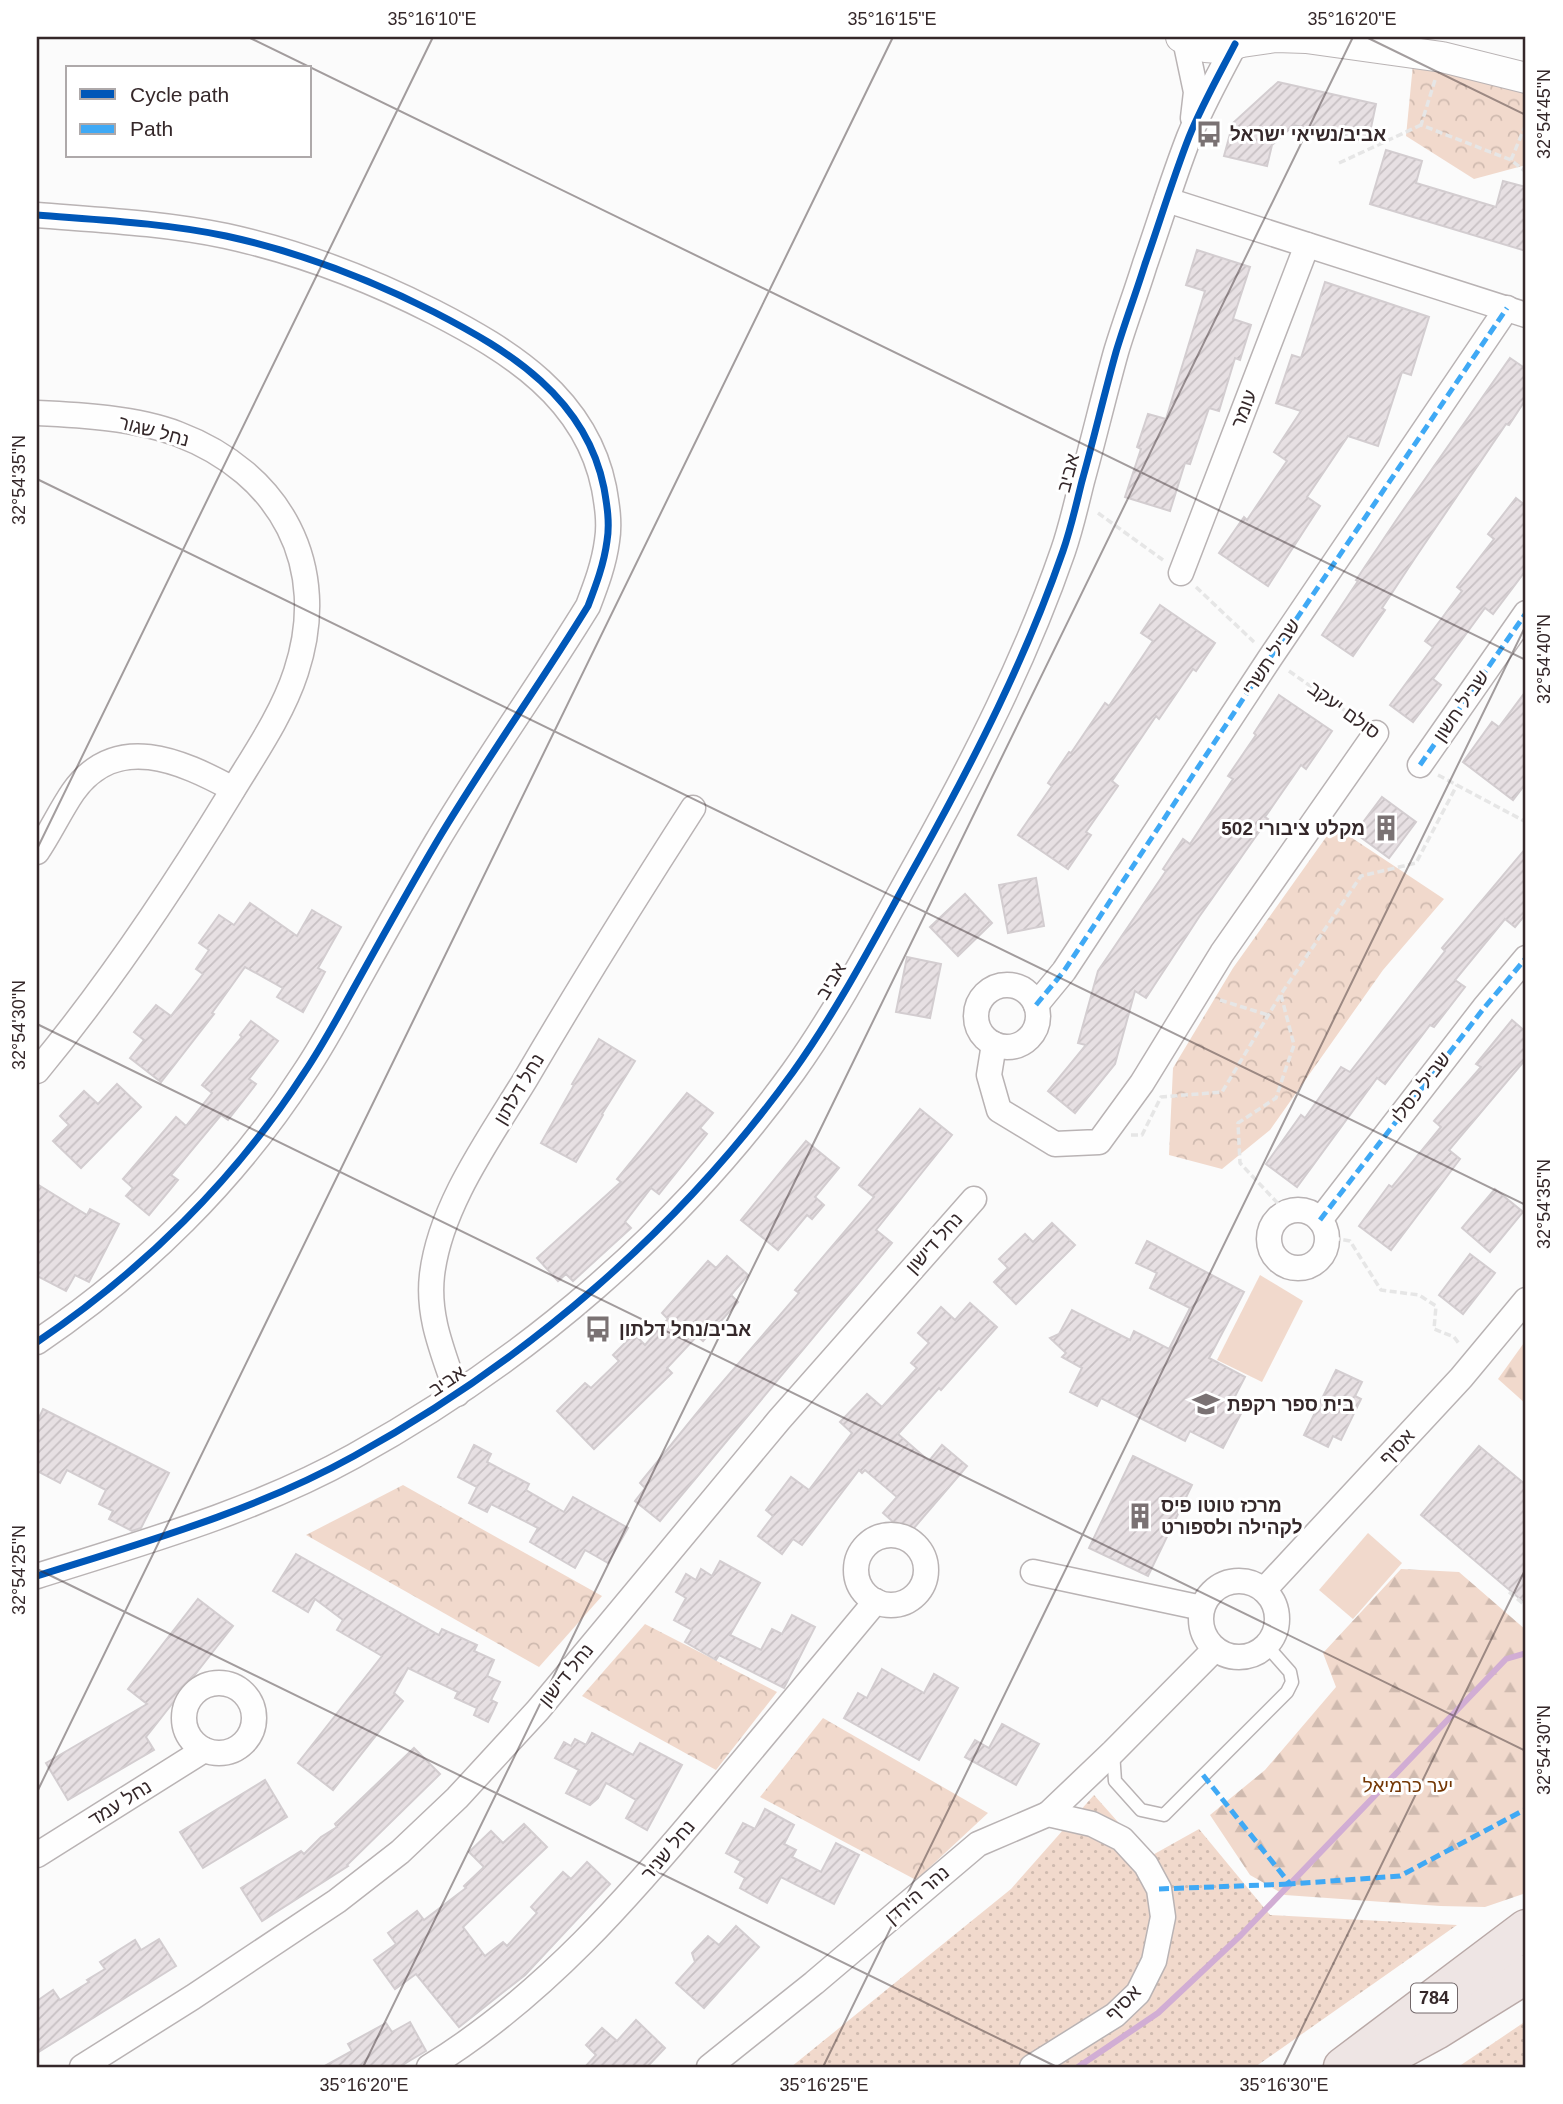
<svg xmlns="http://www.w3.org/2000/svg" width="1563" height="2104" viewBox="0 0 1563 2104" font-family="Arial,'Noto Sans Hebrew',sans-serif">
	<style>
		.grass { fill: url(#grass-dots) }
		.forest { fill: url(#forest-firs) }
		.park { fill: url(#park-crowns) }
		.pitch { fill: #f1d9cc }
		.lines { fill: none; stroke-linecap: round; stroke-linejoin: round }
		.stream { stroke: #d1add4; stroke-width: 6 }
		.building { fill: url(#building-hatch); stroke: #d3cdd0; stroke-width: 2 }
		.service-casing { stroke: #b9b3b4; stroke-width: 15 }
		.minor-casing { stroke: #b9b3b4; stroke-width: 27 }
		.tertiary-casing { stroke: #b9b3b4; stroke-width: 32 }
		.primary-casing { stroke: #b9a9a7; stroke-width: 41 }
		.path { stroke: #e6e6e6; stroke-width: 3.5; stroke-dasharray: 7 3.5; stroke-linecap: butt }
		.service { stroke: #fefefe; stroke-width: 12 }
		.minor { stroke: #fefefe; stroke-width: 24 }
		.tertiary { stroke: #fefefe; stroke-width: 30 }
		.primary { stroke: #eee5e4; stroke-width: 38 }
		.quiet { stroke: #3fa9f5; stroke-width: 5; stroke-dasharray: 10 5; stroke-linecap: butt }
		.cycleway-casing { stroke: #fff; stroke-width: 11 }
		.cycleway { stroke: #0057b8; stroke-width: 7 }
		.ticks { fill: none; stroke: #35282a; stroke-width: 2; stroke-opacity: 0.45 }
		.labels { text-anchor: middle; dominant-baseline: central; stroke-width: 6; stroke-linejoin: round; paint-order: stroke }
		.shield { fill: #fff; stroke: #72686a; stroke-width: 2 }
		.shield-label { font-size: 18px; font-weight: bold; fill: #35282a }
		.poi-label { font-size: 19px; font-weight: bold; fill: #35282a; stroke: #fff; text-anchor: start }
		.street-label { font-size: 19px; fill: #35282a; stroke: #fff }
		.park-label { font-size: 19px; fill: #733705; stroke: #fff }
		.neatline { fill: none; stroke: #35282a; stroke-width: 2.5 }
		.ticks-label { font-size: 18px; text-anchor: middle; fill: #35282a }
	</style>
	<defs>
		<pattern id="grass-dots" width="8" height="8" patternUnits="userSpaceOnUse" patternTransform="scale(1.75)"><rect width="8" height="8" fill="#f1d9cc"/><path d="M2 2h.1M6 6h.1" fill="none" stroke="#cfbaaf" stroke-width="1.8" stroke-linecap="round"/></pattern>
		<pattern id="forest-firs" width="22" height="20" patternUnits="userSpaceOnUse" patternTransform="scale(1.75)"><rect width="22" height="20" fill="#f1d9cc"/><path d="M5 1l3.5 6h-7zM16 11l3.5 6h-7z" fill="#cfbaaf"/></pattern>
		<pattern id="park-crowns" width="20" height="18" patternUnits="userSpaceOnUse" patternTransform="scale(1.75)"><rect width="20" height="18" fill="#f1d9cc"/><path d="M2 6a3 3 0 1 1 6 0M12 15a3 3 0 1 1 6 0" fill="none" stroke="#cfbaaf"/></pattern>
		<pattern id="building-hatch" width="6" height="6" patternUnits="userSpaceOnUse" patternTransform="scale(1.75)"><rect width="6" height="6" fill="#e7e0e3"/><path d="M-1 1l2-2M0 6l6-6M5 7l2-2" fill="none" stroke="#c7c0c3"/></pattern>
	</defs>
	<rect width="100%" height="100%" fill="#fbfbfb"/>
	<g class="grass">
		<polygon points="1094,1795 1149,1857 1199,1829 1270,1915 1457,1925 1255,2067 791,2067 1011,1889"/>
		<polygon points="1526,2021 1526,2067 1458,2067"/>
	</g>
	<g class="forest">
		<polygon points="1526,1340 1526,1404 1498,1379"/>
		<polygon points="1401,1569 1459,1572 1526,1630 1526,1893 1485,1907 1440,1906 1285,1895 1250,1875 1210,1815 1265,1770 1336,1687 1323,1653"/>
	</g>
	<g class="park">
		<polygon points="1414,54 1526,87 1526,165 1474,179 1406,136"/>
		<polygon points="1334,826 1444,899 1383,970 1270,1130 1222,1169 1169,1155 1173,1068 1233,968"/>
		<polygon points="403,1485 602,1596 539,1667 306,1535"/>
		<polygon points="645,1624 777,1692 716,1770 582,1696"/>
		<polygon points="823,1718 988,1813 916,1880 760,1797"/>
	</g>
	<g class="pitch">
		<polygon points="1260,1275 1303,1301 1262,1382 1217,1360"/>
		<polygon points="1368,1533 1402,1563 1353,1619 1319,1590"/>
	</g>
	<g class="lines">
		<polyline class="stream" points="1078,2067 1158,2013 1241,1935 1506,1659 1526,1653"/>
	</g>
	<g class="building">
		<polygon points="1278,82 1376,104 1368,142 1294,125 1272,145 1267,166 1224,156 1233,123"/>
		<polygon points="1386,150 1422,161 1416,183 1496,207 1503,181 1526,187 1526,251 1370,204"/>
		<polygon points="1197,250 1250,267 1233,319 1251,325 1240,360 1235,358 1219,411 1209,408 1190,464 1185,463 1170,511 1125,497 1141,449 1137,447 1148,414 1166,419 1205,291 1186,285"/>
		<polygon points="1325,282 1429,317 1411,375 1402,372 1378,446 1348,436 1307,497 1320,506 1268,586 1219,553 1244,517 1247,520 1287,461 1274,452 1301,411 1276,403 1292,355 1301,358"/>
		<polygon points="1510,358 1526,369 1526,399 1509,425 1506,424 1415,558 1382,608 1385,610 1353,656 1322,635 1358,581 1356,580 1397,519"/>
		<polygon points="1516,498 1526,506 1526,570 1493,614 1485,608 1433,679 1441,685 1413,722 1390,705 1433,647 1425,641 1462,591 1457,587 1494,539 1488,534"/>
		<polygon points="1160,605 1215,643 1196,671 1193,669 1159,719 1156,716 1112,781 1118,786 1086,832 1091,835 1068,869 1018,835 1052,786 1048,783 1069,752 1071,753 1105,703 1109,706 1153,641 1141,633"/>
		<polygon points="1526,691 1526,783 1513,800 1463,762 1492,722 1499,727"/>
		<polygon points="1279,695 1332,731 1306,769 1301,765 1265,817 1268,819 1199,917 1146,998 1135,991 1115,1064 1075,1113 1048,1091 1086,1045 1078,1043 1098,971 1166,871 1163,869 1183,839 1190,844 1233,779 1228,776 1256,735 1254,733"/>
		<polygon points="1382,797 1416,822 1389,858 1355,833"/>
		<polygon points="1526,848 1526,914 1515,927 1505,919 1455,980 1465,987 1434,1027 1430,1025 1385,1084 1377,1078 1297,1187 1266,1164 1301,1115 1305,1118 1341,1067 1350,1072 1445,951 1442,948"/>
		<polygon points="1036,878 1044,926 1008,933 999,885"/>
		<polygon points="965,894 992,923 958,956 930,927"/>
		<polygon points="250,903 297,936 312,910 341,927 318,968 325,972 303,1012 277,997 283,988 245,967 212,1013 214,1014 161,1082 130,1058 144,1040 134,1032 156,1005 171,1016 203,974 196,969 209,950 199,943 219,915 234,925"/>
		<polygon points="907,957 941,964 930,1018 896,1012"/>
		<polygon points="1512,1020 1526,1032 1526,1059 1449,1150 1460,1159 1391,1250 1359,1226 1389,1185 1392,1187 1441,1127 1434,1121 1481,1067 1476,1064"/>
		<polygon points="251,1021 278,1041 249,1079 256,1084 228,1120 221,1115 171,1175 178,1180 149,1215 126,1196 133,1188 123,1179 176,1117 186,1126 212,1093 202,1085 242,1037 240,1035"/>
		<polygon points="599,1039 635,1061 602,1114 603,1115 576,1162 541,1143 574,1085 572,1084"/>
		<polygon points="117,1084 141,1107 81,1168 53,1141 69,1125 60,1116 84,1091 98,1104"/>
		<polygon points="687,1093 713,1113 700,1128 707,1134 659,1194 651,1188 625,1222 631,1228 573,1281 566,1274 558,1281 537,1258 621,1182 617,1179"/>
		<polygon points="920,1109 952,1135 876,1230 892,1243 660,1521 635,1501 645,1488 640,1483 714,1392 799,1293 795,1290 874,1197 859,1185"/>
		<polygon points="806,1141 839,1168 815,1197 824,1205 812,1219 807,1215 778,1250 741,1220"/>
		<polygon points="37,1184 87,1215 90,1209 119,1224 89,1282 75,1275 66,1291 37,1276"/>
		<polygon points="1495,1189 1523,1212 1490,1252 1462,1228"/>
		<polygon points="1052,1223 1075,1245 1016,1304 994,1282 1008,1268 999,1259 1025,1234 1033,1242"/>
		<polygon points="1147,1241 1244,1292 1209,1358 1245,1377 1232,1402 1244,1408 1223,1448 1190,1431 1185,1441 1101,1398 1097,1406 1070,1392 1082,1368 1062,1357 1066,1353 1050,1338 1059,1334 1072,1310 1130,1340 1134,1331 1169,1349 1190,1308 1150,1288 1157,1273 1136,1263"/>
		<polygon points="1470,1254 1495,1273 1463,1314 1439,1295"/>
		<polygon points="727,1256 748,1275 731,1295 738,1302 703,1341 697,1336 667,1368 672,1373 594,1449 557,1411 585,1383 591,1388 619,1361 613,1355 634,1334 645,1345 668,1319 662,1313 708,1261 716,1268"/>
		<polygon points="970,1303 997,1327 941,1390 939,1388 898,1434 929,1461 942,1445 967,1466 908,1535 883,1513 897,1497 865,1470 862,1473 859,1470 802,1545 793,1539 782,1554 758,1536 773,1516 766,1510 791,1477 809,1490 852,1433 840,1422 867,1394 882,1407 917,1368 911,1363 929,1343 918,1333 941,1307 955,1320"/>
		<polygon points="1336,1370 1362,1382 1355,1396 1361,1399 1341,1440 1333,1436 1328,1447 1304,1435"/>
		<polygon points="43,1409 169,1473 141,1528 132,1531 109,1519 113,1511 99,1504 106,1490 67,1470 60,1483 37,1471 37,1422"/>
		<polygon points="474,1445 491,1454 487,1462 529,1484 526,1490 564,1512 573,1497 628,1528 608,1563 585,1550 575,1568 530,1542 538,1528 491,1504 487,1512 469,1503 477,1487 458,1477"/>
		<polygon points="1479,1446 1526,1485 1526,1604 1421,1515"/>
		<polygon points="1133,1456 1192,1485 1148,1576 1089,1548"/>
		<polygon points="296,1554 439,1635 442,1629 477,1645 474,1651 494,1660 487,1676 500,1682 491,1700 497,1703 488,1722 474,1715 477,1708 455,1698 458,1692 408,1668 394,1693 403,1701 333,1790 298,1763 382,1656 337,1630 343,1620 315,1599 308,1612 273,1591"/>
		<polygon points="720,1561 760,1583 730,1635 761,1650 772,1629 782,1634 792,1615 815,1627 784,1688 719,1655 716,1660 685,1642 692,1630 674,1620 686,1598 676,1592 686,1574 696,1580 701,1569 712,1576"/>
		<polygon points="198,1599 233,1626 146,1737 154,1750 68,1800 46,1763 147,1704 128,1689"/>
		<polygon points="882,1669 924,1693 934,1674 958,1688 919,1760 844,1718 858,1693 867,1698"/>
		<polygon points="1002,1724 1039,1744 1016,1785 965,1757 975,1740 989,1748"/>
		<polygon points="592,1733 633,1755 640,1743 682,1765 647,1830 626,1818 636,1800 606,1783 598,1798 590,1805 566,1793 579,1770 555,1758 564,1742 571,1746 575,1739 586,1745"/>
		<polygon points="414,1748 440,1774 347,1865 348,1866 262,1921 241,1888 301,1851 304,1854 321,1837 337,1827 335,1824"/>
		<polygon points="265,1780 287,1817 203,1868 180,1832"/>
		<polygon points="765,1809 794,1825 784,1844 796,1850 792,1857 821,1872 836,1843 859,1855 834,1904 781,1877 767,1903 740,1888 745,1878 735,1872 741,1861 726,1853 743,1823 755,1829"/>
		<polygon points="524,1824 547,1847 463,1927 485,1956 503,1942 507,1946 537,1913 531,1907 563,1872 571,1879 587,1862 610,1884 525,1975 459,2027 416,1974 395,1989 374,1960 396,1944 388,1933 417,1911 424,1920 466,1888 464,1886 484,1867 469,1852 491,1831 503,1843"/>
		<polygon points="736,1926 759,1947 704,2008 676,1983 695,1962 692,1953 708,1936 719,1945"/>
		<polygon points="159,1939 176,1966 37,2053 37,2001 53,1990 60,2000 89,1982 87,1980 105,1969 100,1962 135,1940 141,1950"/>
		<polygon points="636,2020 665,2048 647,2067 585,2067 596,2055 586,2045 602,2028 617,2041"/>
		<polygon points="410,2022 426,2051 399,2067 323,2067 352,2051 348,2044 386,2023 392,2032"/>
	</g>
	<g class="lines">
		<g class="service-casing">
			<polyline id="service" points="1113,1752 1115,1781 1141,1810 1164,1815 1287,1692 1292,1682 1290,1672 1267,1646"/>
		</g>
		<g class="minor-casing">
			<g id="minor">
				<polyline points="1185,40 1196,92 1193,118"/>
				<polyline points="1167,200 1526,315"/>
				<path d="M37,215C100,220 164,223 226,236C299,252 367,278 434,312C510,351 586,398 604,488C607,505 610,523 607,541C604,564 596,585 588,606C539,686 484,762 436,843C410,887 385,932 360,977C342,1009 325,1042 304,1073C235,1180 142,1271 37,1342"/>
				<path d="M37,413C81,415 136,418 178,434C281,473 331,566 296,672C282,715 254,755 231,793C172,890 109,984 37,1071"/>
				<polyline points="1181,573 1307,245"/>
				<polyline points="1420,765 1526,613"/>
				<path d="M37,852C50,833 60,811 73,792C116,731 181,761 233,789"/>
				<circle cx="1007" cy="1016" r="31"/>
				<polyline points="1036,1005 1064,971 1270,658 1507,308"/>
				<polyline points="994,1044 989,1075 999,1110 1055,1144 1099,1142 1142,1083 1222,953 1376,733"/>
				<circle cx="1298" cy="1239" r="29"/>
				<polyline points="1320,1220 1484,1008 1526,958"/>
				<path d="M457,1394C444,1354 427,1318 432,1275C440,1206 489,1139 525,1080C579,988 635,898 693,808"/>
				<circle cx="891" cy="1570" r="35"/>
				<polyline points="1033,1572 1202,1608"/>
				<path d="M37,1576C145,1542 255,1511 354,1456C526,1361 678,1231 793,1072C841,1005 879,930 919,859C974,760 1026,658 1063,551C1071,528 1076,505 1082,481C1094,438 1104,395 1116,352C1125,322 1136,293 1145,264C1160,221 1173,178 1189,137C1202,105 1219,75 1235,44"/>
				<circle cx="1239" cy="1619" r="38"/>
				<polyline points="1264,1590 1461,1378 1526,1300"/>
				<circle cx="219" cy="1718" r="35"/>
				<polyline points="1048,1814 1113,1752 1215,1649"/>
				<polyline points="37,1855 204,1750"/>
				<polyline points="82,2067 193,1997 337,1901 400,1852 457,1798 538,1710 779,1420 974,1199"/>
				<path d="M429,2067C543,1997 631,1895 716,1793C769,1729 823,1665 876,1601"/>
				<polyline points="709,2067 814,1983 978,1844 1048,1814 1092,1824 1122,1839 1146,1865 1159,1889 1163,1917 1154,1961 1138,1993 1115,2015 1032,2067"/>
			</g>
		</g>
		<g class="tertiary-casing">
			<g id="tertiary">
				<path d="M1181,37C1202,51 1228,52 1248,37"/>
				<polyline points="1242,42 1276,37 1306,38 1442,57 1526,78"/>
			</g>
		</g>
		<g class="primary-casing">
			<g id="primary">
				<polyline points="1392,2054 1436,2030 1526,1974"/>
				<polyline points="1343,2067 1526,1929"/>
			</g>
		</g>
		<g class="path">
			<polyline points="1435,80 1421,125 1511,160 1526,172"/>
			<polyline points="1511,160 1526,124"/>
			<polyline points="1339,163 1421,125"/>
			<polyline points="1098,513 1163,560"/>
			<polyline points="1196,587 1254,642"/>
			<polyline points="1289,671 1357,719"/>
			<polyline points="1438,775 1526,822"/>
			<polyline points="1281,995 1294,1045 1285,1071 1276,1098 1238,1123 1240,1163 1286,1212"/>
			<polyline points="1220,1000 1268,1015"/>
			<polyline points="1131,1135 1142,1135 1161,1097 1222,1092 1281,994 1361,876 1416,863 1457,785"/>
			<polyline points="1333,1238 1350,1241 1381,1290 1419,1295 1436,1306 1434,1329 1454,1337 1460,1345"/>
			<polyline points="1509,1592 1526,1606"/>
		</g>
		<use href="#service" class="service"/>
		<use href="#minor" class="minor"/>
		<use href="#tertiary" class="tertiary"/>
		<use href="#primary" class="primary"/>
		<g class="quiet">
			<polyline points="1420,765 1526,613"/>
			<polyline points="1036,1005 1064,971 1270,658 1507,308"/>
			<polyline points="1320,1220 1484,1008 1526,958"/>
			<polyline points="1203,1775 1290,1884 1400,1876 1526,1809"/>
			<polyline points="1159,1889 1290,1884"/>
		</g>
		<g class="cycleway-casing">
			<g id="cycleway">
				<path d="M37,215C100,220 164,223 226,236C299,252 367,278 434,312C510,351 586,398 604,488C607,505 610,523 607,541C604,564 596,585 588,606C539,686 484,762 436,843C410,887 385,932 360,977C342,1009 325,1042 304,1073C235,1180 142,1271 37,1342"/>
				<path d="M37,1576C145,1542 255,1511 354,1456C526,1361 678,1231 793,1072C841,1005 879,930 919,859C974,760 1026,658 1063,551C1071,528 1076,505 1082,481C1094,438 1104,395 1116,352C1125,322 1136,293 1145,264C1160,221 1173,178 1189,137C1202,105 1219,75 1235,44"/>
			</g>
		</g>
		<use href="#cycleway" class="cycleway"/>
	</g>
	<path class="ticks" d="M248,37L1526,660M1366,37L1526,115M37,479L1526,1205M37,849L433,37M37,1024L1526,1751M37,1569L1057,2067M37,1792L893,37M363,2067L1353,37M823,2067L1526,625M1283,2067L1526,1568"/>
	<defs>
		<g id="bus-bare" transform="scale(2.1)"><path d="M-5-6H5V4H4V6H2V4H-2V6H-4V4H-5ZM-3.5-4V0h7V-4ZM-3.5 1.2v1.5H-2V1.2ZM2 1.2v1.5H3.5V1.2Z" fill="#7a7273" stroke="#fff" stroke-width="2.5" paint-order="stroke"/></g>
		<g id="building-bare" transform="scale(2.1)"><path d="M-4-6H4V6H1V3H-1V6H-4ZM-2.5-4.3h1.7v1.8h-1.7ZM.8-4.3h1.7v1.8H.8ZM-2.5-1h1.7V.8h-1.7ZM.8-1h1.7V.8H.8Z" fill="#7a7273" stroke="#fff" stroke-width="2.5" paint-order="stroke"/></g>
		<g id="school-bare" transform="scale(2.1)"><path d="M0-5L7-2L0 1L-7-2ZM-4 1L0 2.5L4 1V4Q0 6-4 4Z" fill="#7a7273" stroke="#fff" stroke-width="2.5" paint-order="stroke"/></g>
	</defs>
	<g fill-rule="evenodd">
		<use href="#bus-bare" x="1209" y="134"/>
		<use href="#building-bare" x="1386" y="828"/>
		<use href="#bus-bare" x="598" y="1329"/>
		<use href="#school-bare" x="1206" y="1404"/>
		<use href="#building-bare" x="1140" y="1516"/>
	</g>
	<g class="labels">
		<rect class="shield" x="1411" y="1983.5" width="46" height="29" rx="5"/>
		<g class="shield-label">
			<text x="1434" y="1998">784</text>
		</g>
		<g class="poi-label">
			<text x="1230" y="134">אביב/נשיאי ישראל</text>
			<text x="1365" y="828" text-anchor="end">מקלט ציבורי 502</text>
			<text x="619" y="1329">אביב/נחל דלתון</text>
			<text x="1227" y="1404">בית ספר רקפת</text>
			<text x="1161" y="1505">מרכז טוטו פיס<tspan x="1161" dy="22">לקהילה ולספורט</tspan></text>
		</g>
		<g class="street-label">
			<text transform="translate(1244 409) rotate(-69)">עומר</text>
			<text transform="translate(154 431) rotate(15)">נחל שגור</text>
			<text transform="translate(1068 473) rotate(-75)">אביב</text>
			<text transform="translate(1271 657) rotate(-56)">שביל תשרי</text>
			<text transform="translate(1461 706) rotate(-55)">שביל חשון</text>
			<text transform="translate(1344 710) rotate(36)">סולם יעקב</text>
			<text transform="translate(831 981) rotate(-59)">אביב</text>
			<text transform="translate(1421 1087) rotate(-52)">שביל כסלו</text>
			<text transform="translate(519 1089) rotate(-59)">נחל דלתון</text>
			<text transform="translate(934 1243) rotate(-48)">נחל דישון</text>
			<text transform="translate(447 1381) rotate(-34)">אביב</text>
			<text transform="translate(1397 1447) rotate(-47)">אסיף</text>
			<text transform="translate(566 1675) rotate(-51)">נחל דישון</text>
			<text transform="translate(120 1803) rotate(-32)">נחל עמד</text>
			<text transform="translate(668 1850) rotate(-50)">נחל שניר</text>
			<text transform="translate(917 1895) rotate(-41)">נהר הירדן</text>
			<text transform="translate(1123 2003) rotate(-45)">אסיף</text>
		</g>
		<g class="park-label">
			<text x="1408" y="1785">יער כרמיאל</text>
		</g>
	</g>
	<rect width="1563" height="2104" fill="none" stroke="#ffffff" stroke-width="77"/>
	<rect x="66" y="66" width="245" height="91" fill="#ffffff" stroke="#aea9aa" stroke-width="2"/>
	<rect x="80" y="89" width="35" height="10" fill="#0057b8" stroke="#aea9aa" stroke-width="2"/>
	<text x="130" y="102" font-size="21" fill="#35282a">Cycle path</text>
	<rect x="80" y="124" width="35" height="10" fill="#3fa9f5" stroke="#aea9aa" stroke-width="2"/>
	<text x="130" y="136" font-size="21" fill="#35282a">Path</text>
	<rect x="38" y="38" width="1486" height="2028" class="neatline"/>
	<g class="ticks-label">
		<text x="432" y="25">35°16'10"E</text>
		<text x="892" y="25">35°16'15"E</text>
		<text x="1352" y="25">35°16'20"E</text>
		<text transform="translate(1544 114) rotate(-90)" y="6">32°54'45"N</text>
		<text transform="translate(19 480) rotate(-90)" y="6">32°54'35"N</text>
		<text transform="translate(1544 659) rotate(-90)" y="6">32°54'40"N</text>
		<text transform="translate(19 1025) rotate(-90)" y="6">32°54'30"N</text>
		<text transform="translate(1544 1204) rotate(-90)" y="6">32°54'35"N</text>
		<text transform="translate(19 1570) rotate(-90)" y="6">32°54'25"N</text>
		<text transform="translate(1544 1750) rotate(-90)" y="6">32°54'30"N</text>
		<text x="364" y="2091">35°16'20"E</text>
		<text x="824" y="2091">35°16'25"E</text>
		<text x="1284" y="2091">35°16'30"E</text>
	</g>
</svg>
